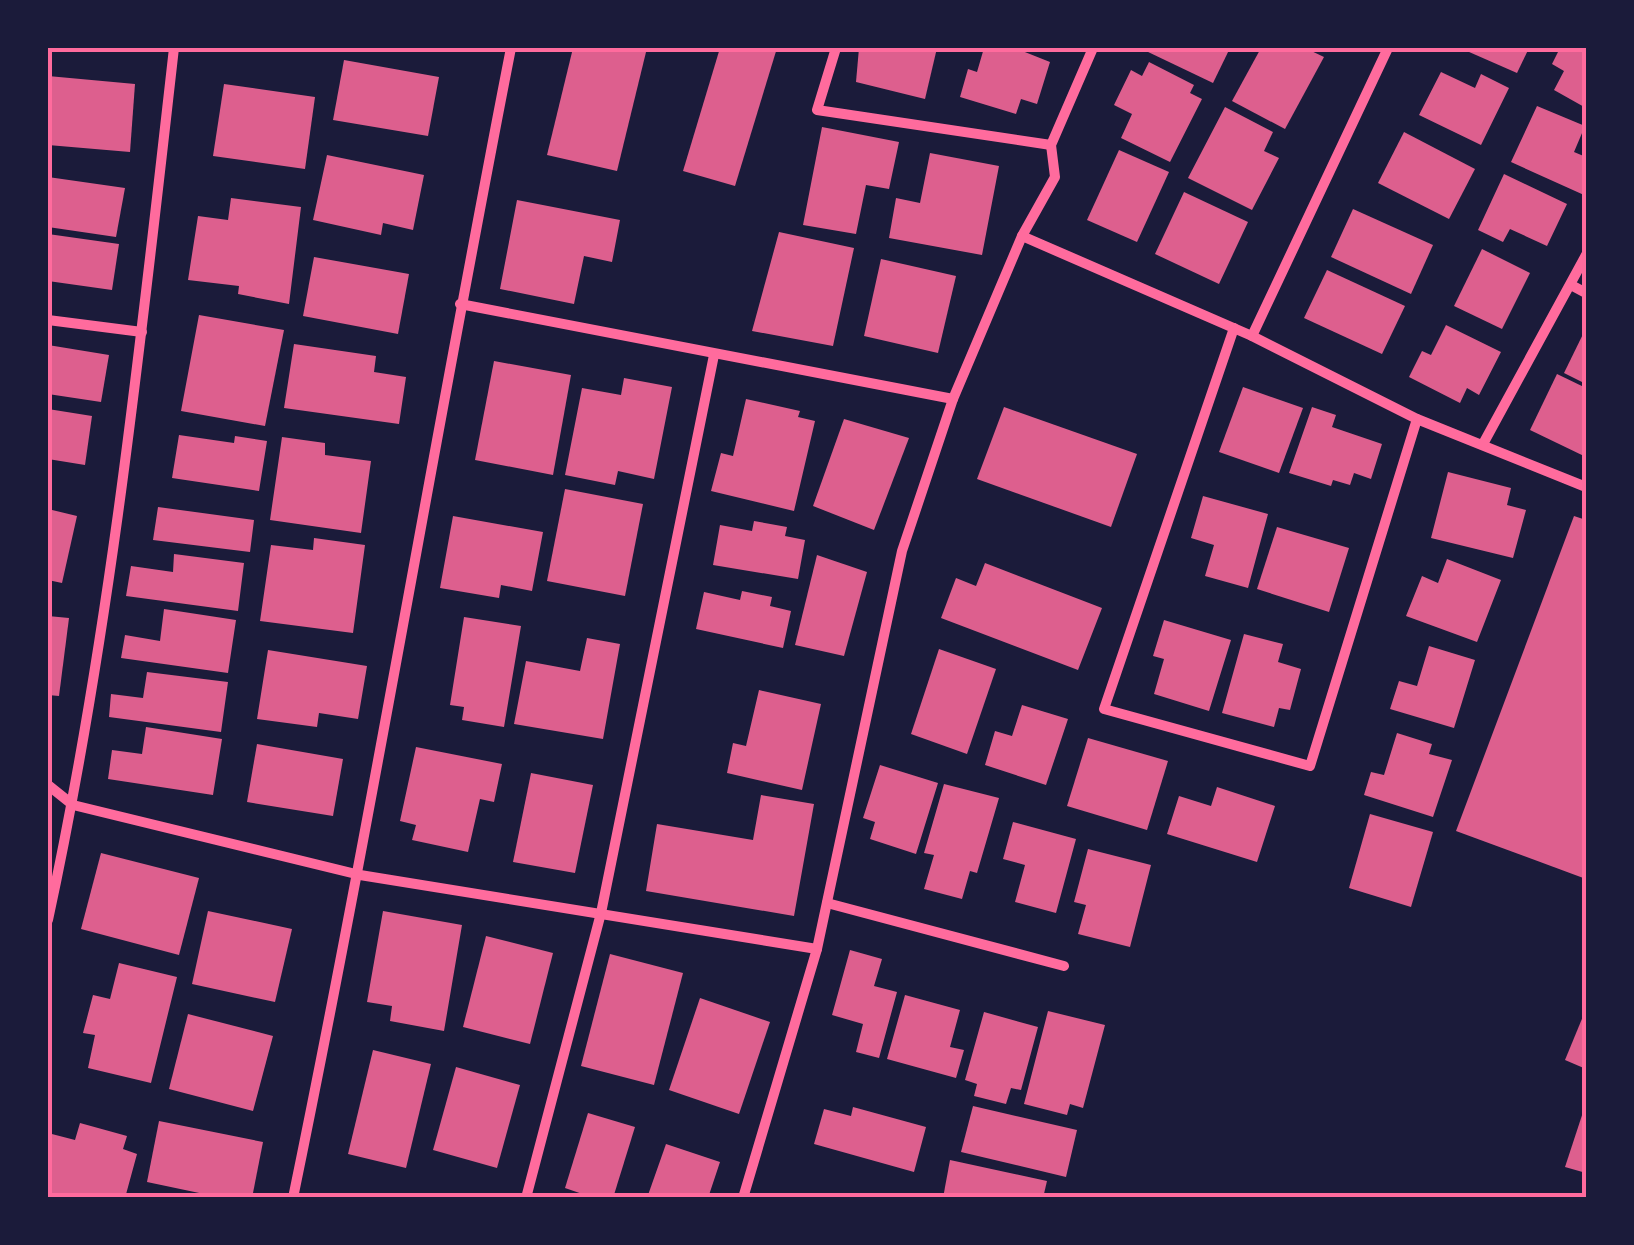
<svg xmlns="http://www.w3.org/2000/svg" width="1634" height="1245" viewBox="0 0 1634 1245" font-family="'PT Sans Narrow',sans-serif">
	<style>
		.building { fill: #dd5f8e }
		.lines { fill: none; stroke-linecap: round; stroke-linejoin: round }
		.minor { stroke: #ff6b9d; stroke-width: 10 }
		.neatline { fill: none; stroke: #ff6b9d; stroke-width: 4 }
	</style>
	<rect width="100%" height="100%" fill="#1b1b3a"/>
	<g class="building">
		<polygon points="573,48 647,48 617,171 547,155"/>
		<polygon points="720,48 777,48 735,186 683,171"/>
		<polygon points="859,48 937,48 925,99 856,82"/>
		<polygon points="984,48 1015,48 1050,62 1037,104 1021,99 1016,114 960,97 968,69 977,72"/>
		<polygon points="1147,48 1230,48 1213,83 1146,51"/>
		<polygon points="1261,48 1305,48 1324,57 1285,129 1232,101"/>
		<polygon points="1460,48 1529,48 1517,73"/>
		<polygon points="1560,48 1586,51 1586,108 1554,90 1564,71 1552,64"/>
		<polygon points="344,60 439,77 428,136 333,120"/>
		<polygon points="1149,62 1194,85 1190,93 1202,99 1170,162 1121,138 1132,114 1114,105 1131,70 1142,76"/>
		<polygon points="1441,72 1475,88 1481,74 1509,88 1481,145 1419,115"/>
		<polygon points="48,76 135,84 130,152 48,145"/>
		<polygon points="224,84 315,97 305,169 213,156"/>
		<polygon points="1537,106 1585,126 1574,152 1586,157 1584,195 1511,162"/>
		<polygon points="1225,107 1273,132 1264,151 1279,158 1252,210 1188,178"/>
		<polygon points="822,127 899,142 889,189 866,185 856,234 803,225"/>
		<polygon points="1404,132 1475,169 1449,219 1378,183"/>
		<polygon points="1119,150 1169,172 1137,242 1087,220"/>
		<polygon points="930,153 999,166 982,255 889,238 896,198 920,203"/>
		<polygon points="327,155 424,175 413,230 383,223 381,235 313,220"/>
		<polygon points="1504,174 1567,204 1547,246 1510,229 1503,242 1478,230"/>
		<polygon points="48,177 125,188 116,237 48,227"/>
		<polygon points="1184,192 1248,222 1219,284 1155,254"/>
		<polygon points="231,198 301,207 289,304 238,294 239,286 188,280 198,216 228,220"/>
		<polygon points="517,200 620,220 612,262 584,256 574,304 500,289"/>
		<polygon points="1353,209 1433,245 1411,294 1331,257"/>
		<polygon points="779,232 854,248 833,346 752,331"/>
		<polygon points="48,234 119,244 112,290 48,281"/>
		<polygon points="1482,249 1530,273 1502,329 1454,306"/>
		<polygon points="314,257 409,274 398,334 303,316"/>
		<polygon points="881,259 956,276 938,353 864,336"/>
		<polygon points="1327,270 1405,306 1382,354 1304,318"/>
		<polygon points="199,315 284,330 265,426 181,411"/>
		<polygon points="1446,325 1501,352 1479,395 1467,388 1460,403 1409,377 1422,351 1431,355"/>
		<polygon points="1586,328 1586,384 1564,373"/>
		<polygon points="294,344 376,356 374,372 406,377 399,424 284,408"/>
		<polygon points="48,345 109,355 101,402 48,394"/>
		<polygon points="494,361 571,375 553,475 475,460"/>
		<polygon points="1557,374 1586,388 1586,457 1530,430"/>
		<polygon points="624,378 672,387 654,479 618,471 615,485 565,475 582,388 621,395"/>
		<polygon points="1243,387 1303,408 1279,473 1219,452"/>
		<polygon points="746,399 800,411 798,417 815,421 794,511 711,491 721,453 733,456"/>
		<polygon points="1004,407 1137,454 1111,527 977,479"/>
		<polygon points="1312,407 1336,415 1332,427 1382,444 1371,479 1354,473 1350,485 1333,480 1331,486 1289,473"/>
		<polygon points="48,409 92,416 85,465 48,459"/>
		<polygon points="844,419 909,438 874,530 813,506"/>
		<polygon points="179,435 234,443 235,436 267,441 259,491 172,478"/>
		<polygon points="282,437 325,443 325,455 371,461 361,533 270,520"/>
		<polygon points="1448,472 1511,488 1507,505 1526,510 1513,558 1431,538"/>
		<polygon points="565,489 643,504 625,596 547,581"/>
		<polygon points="1203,496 1268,514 1248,588 1205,576 1214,545 1191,538"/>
		<polygon points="158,507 254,520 250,552 153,540"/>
		<polygon points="48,509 77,516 62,583 48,580"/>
		<polygon points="453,516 543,532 532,591 501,585 499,598 440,588"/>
		<polygon points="1574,516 1586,520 1586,879 1456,831"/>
		<polygon points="754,521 787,527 785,536 805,540 798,579 713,565 720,525 752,531"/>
		<polygon points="1277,527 1349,548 1329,612 1257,589"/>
		<polygon points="314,538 365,545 353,633 260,621 271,545 313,550"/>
		<polygon points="174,554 244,563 238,611 126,596 131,566 173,572"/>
		<polygon points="817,555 867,572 844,656 795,645"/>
		<polygon points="1447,559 1501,580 1477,642 1406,616 1422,576 1438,583"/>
		<polygon points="985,563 1102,608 1078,670 941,618 956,578 976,586"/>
		<polygon points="742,591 772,597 770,606 791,611 783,648 696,629 704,592 740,600"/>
		<polygon points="164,609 236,620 228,673 121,658 125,635 160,641"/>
		<polygon points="48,616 69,618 59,696 48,695"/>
		<polygon points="464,617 521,626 504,727 462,720 464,707 450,705"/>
		<polygon points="1164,620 1231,640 1209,711 1154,694 1164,659 1153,656"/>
		<polygon points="1244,634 1283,644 1278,662 1301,669 1290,710 1279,708 1274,727 1222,713"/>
		<polygon points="587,638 620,644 603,739 514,724 526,661 580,671"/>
		<polygon points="1429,646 1475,660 1454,728 1390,709 1399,681 1417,686"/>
		<polygon points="939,649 996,669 967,754 911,734"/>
		<polygon points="268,650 367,666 358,719 319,713 317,727 257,719"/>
		<polygon points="147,672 228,682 221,732 109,717 111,694 143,698"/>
		<polygon points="759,690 821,704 802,790 727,773 733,743 746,746"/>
		<polygon points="1022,705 1068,719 1046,785 985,765 995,731 1012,736"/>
		<polygon points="146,727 222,739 213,795 108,779 112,750 142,754"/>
		<polygon points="1397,733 1432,744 1429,754 1452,760 1433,817 1364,795 1371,772 1384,775"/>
		<polygon points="1088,738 1168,761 1147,830 1067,806"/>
		<polygon points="257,744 343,759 333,816 247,802"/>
		<polygon points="416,747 502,764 494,802 480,799 468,852 412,840 416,825 400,821"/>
		<polygon points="880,765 938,783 916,854 870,839 875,822 863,818"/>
		<polygon points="531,773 593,785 575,873 513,862"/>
		<polygon points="944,784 999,798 977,873 970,871 962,899 924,889 934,855 924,853"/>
		<polygon points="1217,787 1275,806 1257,862 1167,834 1179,796 1211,806"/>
		<polygon points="761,795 814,804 794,916 646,891 657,824 753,840"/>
		<polygon points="1370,814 1433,832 1411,907 1349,888"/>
		<polygon points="1013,822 1076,839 1056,913 1015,902 1025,865 1003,859"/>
		<polygon points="1088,849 1151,865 1130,947 1078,934 1086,905 1074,902"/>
		<polygon points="101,853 199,878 179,955 81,929"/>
		<polygon points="208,911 292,929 275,1002 192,984"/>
		<polygon points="383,911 462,925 444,1031 390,1021 392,1006 367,1002"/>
		<polygon points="486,936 553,953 530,1044 463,1027"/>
		<polygon points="850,950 882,959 874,986 897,992 879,1058 856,1052 863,1024 832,1015"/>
		<polygon points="610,954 683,973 654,1085 581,1066"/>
		<polygon points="119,963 177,977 151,1083 88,1068 95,1035 83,1033 93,995 110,999"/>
		<polygon points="905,995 960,1010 950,1047 964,1050 956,1078 887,1059"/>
		<polygon points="700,998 770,1022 739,1114 669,1090"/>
		<polygon points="1586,1009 1586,1069 1565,1060"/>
		<polygon points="1048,1011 1105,1025 1083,1108 1070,1104 1067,1115 1024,1104"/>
		<polygon points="984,1012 1038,1027 1021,1090 1011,1088 1006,1104 974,1096 977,1084 965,1080"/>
		<polygon points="188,1014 273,1036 253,1111 169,1089"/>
		<polygon points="373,1050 431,1064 406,1168 348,1154"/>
		<polygon points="456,1067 520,1085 497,1168 433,1150"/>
		<polygon points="1586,1103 1586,1173 1565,1167"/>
		<polygon points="973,1106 1077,1130 1066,1177 961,1152"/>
		<polygon points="853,1107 926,1127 914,1172 814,1144 824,1109 851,1116"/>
		<polygon points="588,1113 635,1127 613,1198 594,1198 565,1188"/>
		<polygon points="159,1121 263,1142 252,1198 223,1198 147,1182"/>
		<polygon points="80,1123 127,1136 123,1149 137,1154 125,1198 48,1196 48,1133 75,1140"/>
		<polygon points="666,1144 720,1162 708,1198 647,1198"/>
		<polygon points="950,1160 1047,1181 1043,1198 943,1198"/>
	</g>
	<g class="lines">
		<g class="minor">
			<polyline points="836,48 817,110 1051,145"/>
			<polyline points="1022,236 1252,336 1417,419 1586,487"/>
			<polyline points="1571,285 1586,293"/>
			<polyline points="460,304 953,399"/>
			<polyline points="48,320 142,332"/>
			<polyline points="1234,328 1104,709 1310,766 1417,419"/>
			<polyline points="1252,336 1388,48"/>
			<polyline points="1483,444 1586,255"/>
			<polyline points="48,785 73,805 360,875 817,949"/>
			<polyline points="827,903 1064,966"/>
			<path d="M48,920C110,633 141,339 174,48"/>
			<path d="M293,1198C372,815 436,430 511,48"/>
			<polyline points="526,1198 601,913 714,355"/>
			<polyline points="743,1198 817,949 902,551 953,399 1022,236 1055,177 1051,145 1093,48"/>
		</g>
	</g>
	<rect width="1634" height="1245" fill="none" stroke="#1b1b3a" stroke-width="100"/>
	<rect x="50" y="50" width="1534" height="1145" class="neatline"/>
</svg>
